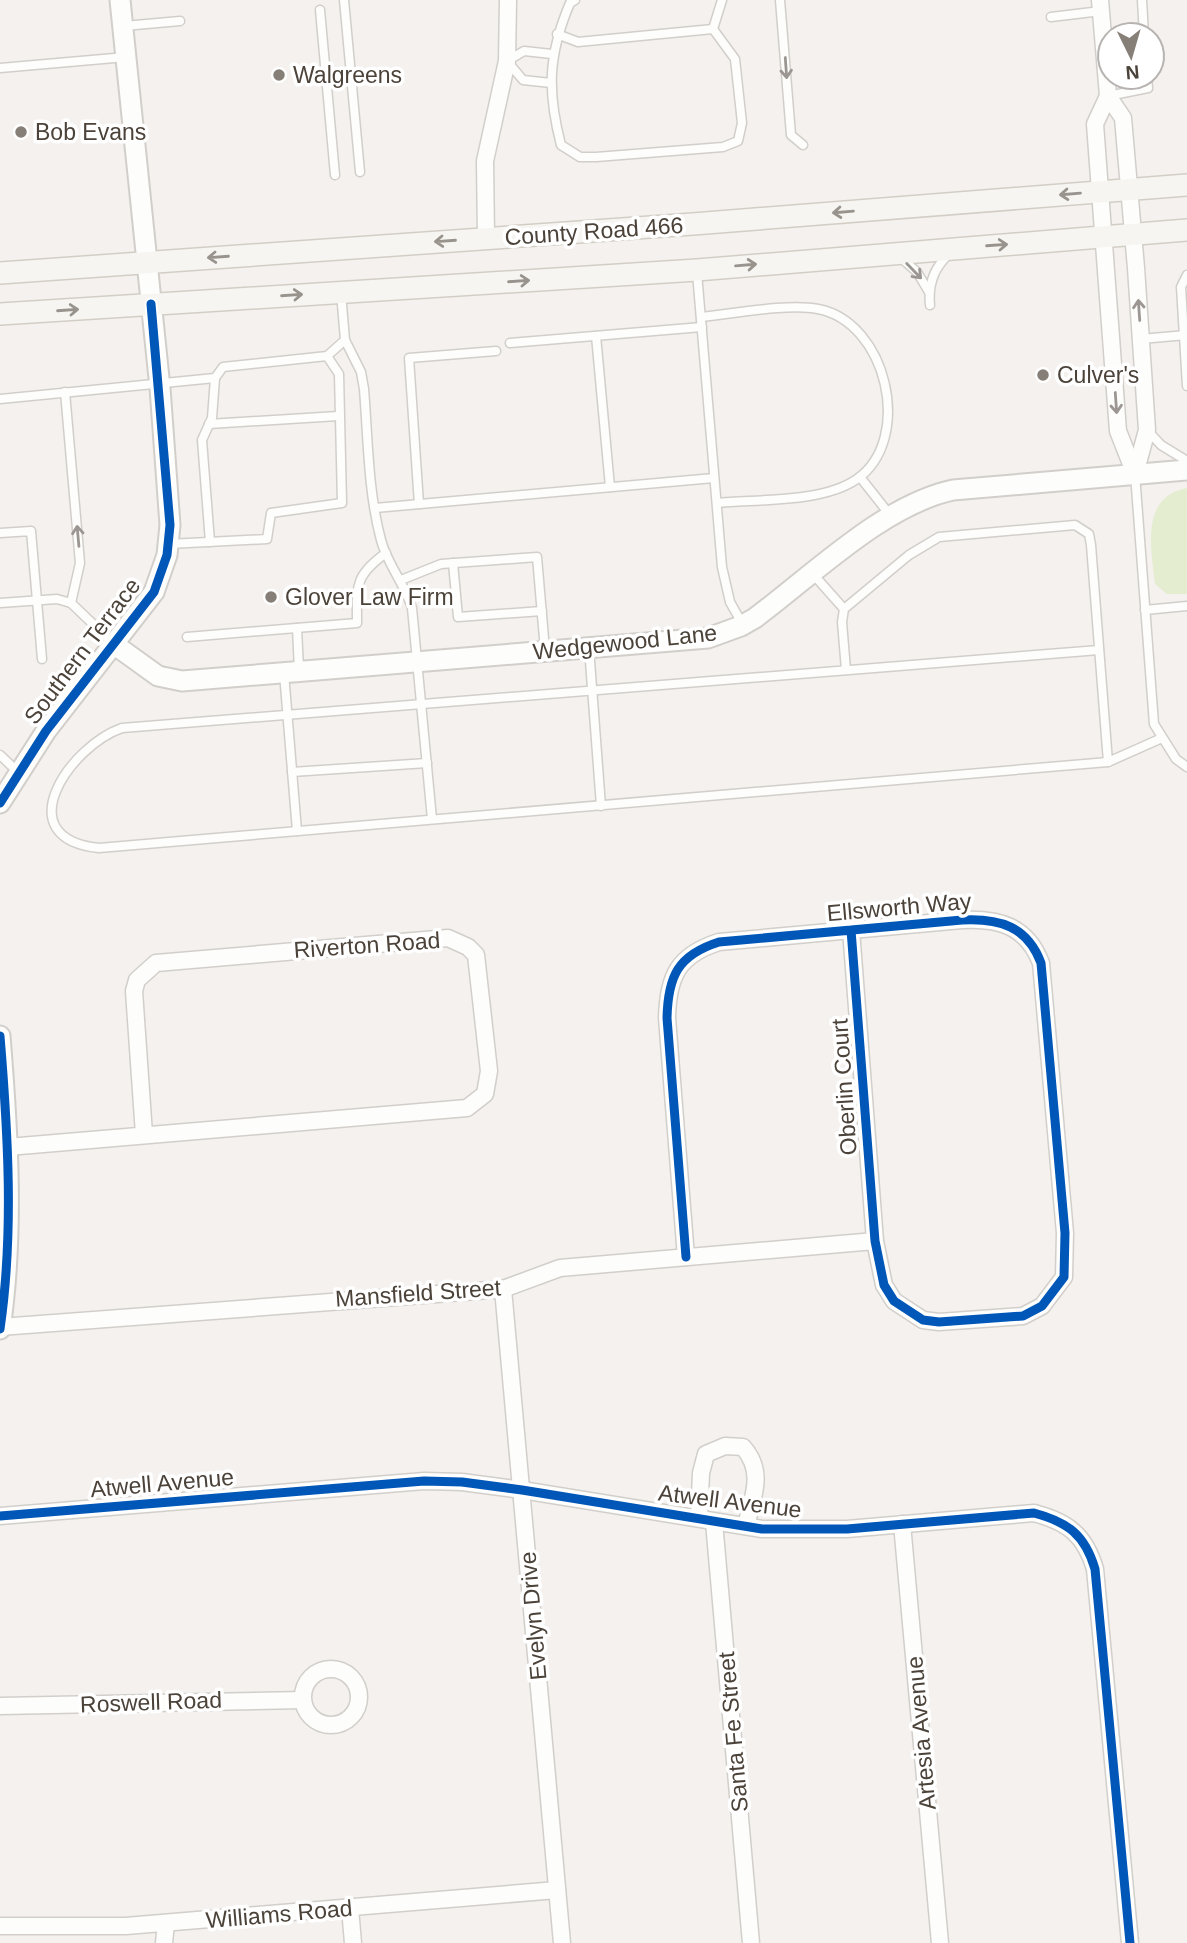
<svg xmlns="http://www.w3.org/2000/svg" width="1187" height="1943" viewBox="0 0 1187 1943" font-family="Helvetica,sans-serif">
	<style>
		.green { fill: #e4edcf }
		.lines { fill: none; stroke-linecap: round; stroke-linejoin: round }
		.service-casing { stroke: #d2cfcb; stroke-width: 11 }
		.minor-casing { stroke: #d2cfcb; stroke-width: 19 }
		.tertiary-casing { stroke: #d2cfcb; stroke-width: 23 }
		.secondary-casing { stroke: #d3cec5; stroke-width: 24 }
		.service { stroke: #fdfdfc; stroke-width: 8 }
		.minor { stroke: #fdfdfc; stroke-width: 16 }
		.tertiary { stroke: #fdfdfc; stroke-width: 19 }
		.secondary { stroke: #f7f5f1; stroke-width: 21 }
		.cycleway-casing { stroke: #fff; stroke-width: 13 }
		.cycleway { stroke: #0057b8; stroke-width: 9 }
		.oneway { stroke: #9b9691 }
		.oneway2 { stroke: #98938c }
		.poi-dot { fill: #867f78; stroke: #fff; stroke-width: 2.5 }
		.labels { text-anchor: middle; dominant-baseline: central; stroke-width: 7; stroke-linejoin: round; paint-order: stroke }
		.poi-label { font-size: 23px; fill: #4b4239; stroke: #fff; text-anchor: start }
		.street-label { font-size: 23px; fill: #4b4239; stroke: #fff }
	</style>
	<rect width="100%" height="100%" fill="#f4f1ee"/>
	<path class="green" d="M1187,488V594H1167L1155,584C1151,548 1140,497 1187,488Z"/>
	<g class="lines">
		<g class="service-casing">
			<g id="service">
				<polyline points="344,0 360,172"/>
				<path d="M575,0L570,3C548,55 547,91 561,145L580,157H596L723,147L738,141L742,123L735,59L713,29L722,0"/>
				<polyline points="780,0 791,135 803,145"/>
				<polyline points="1142,0 1144,35"/>
				<polyline points="320,10 335,175"/>
				<polyline points="1051,17 1101,11"/>
				<polyline points="124,26 180,21"/>
				<polyline points="557,34 578,42 713,29"/>
				<polyline points="0,68 126,57"/>
				<polyline points="551,83 523,80 507,61 524,51 552,54"/>
				<polyline points="1108,96 1148,88 1147,77"/>
				<polyline points="900,257 917,272 929,292"/>
				<polyline points="697,273 722,567 730,602 743,625"/>
				<polyline points="1187,275 1181,287 1187,386"/>
				<path d="M341,293L345,340L361,372L364,389C368,438 368,492 381,540C387,564 405,584 412,608L432,819"/>
				<path d="M930,305C928,285 933,269 948,255"/>
				<path d="M701,317C732,314 789,303 818,309C887,322 914,439 857,479C823,503 757,499 717,503"/>
				<polyline points="596,336 610,487"/>
				<polyline points="1141,339 1186,335"/>
				<polyline points="510,343 702,327"/>
				<polyline points="65,392 80,563 71,603"/>
				<polyline points="0,399 215,378 223,367 327,356 345,340"/>
				<polyline points="209,424 338,416"/>
				<polyline points="1147,430 1161,445 1187,461"/>
				<polyline points="1135,474 1154,724 1176,759 1187,767"/>
				<polyline points="860,477 890,515"/>
				<polyline points="419,504 409,358 496,351"/>
				<polyline points="375,508 714,478"/>
				<polyline points="0,533 31,531 42,659"/>
				<polyline points="210,542 202,440 212,418 215,378"/>
				<polyline points="169,544 267,539 271,513 342,503 339,374 327,356"/>
				<polyline points="453,563 458,617 542,611"/>
				<polyline points="813,574 844,609"/>
				<polyline points="401,580 441,564 537,557 545,650"/>
				<polyline points="0,603 57,599 71,603 113,643"/>
				<polyline points="1145,610 1187,606"/>
				<polyline points="297,628 299,670"/>
				<path d="M187,637L357,623C357,586 354,576 386,553"/>
				<polyline points="589,648 601,806"/>
				<path d="M1099,650L122,728C70,746 6,838 99,848L1108,762L1162,738"/>
				<polyline points="846,670 842,622 844,609 909,555 939,537 1075,525 1089,534 1091,545 1108,762"/>
				<polyline points="284,673 297,831"/>
				<polyline points="0,755 18,772"/>
				<polyline points="292,772 427,763"/>
			</g>
		</g>
		<g class="minor-casing">
			<g id="minor">
				<polyline points="1100,0 1108,96 1123,118 1136,268 1147,430 1135,474"/>
				<polyline points="1108,96 1095,124 1118,431 1135,474"/>
				<polyline points="486,238 485,161 507,61 508,0"/>
				<polyline points="8,1147 467,1108 485,1094 489,1071 476,955 468,947 448,938 156,963 137,980 134,991 144,1134"/>
				<path d="M686,1257L667,1018C668,976 678,955 719,942L962,920C999,918 1027,926 1041,963L1065,1233L1064,1277L1042,1306L1023,1316L939,1322L923,1320L894,1301L884,1285L875,1241L851,930"/>
				<polyline points="503,1289 562,1943"/>
				<polyline points="0,1327 503,1289 560,1268 875,1241"/>
				<path d="M0,1516L424,1481L462,1482L522,1490L762,1529H847L1034,1513C1068,1522 1085,1535 1095,1569L1130,1943"/>
				<path d="M699,1518L701,1473L706,1454L725,1446L743,1447C765,1472 753,1496 746,1526"/>
				<polyline points="714,1522 751,1943"/>
				<polyline points="902,1524 940,1943"/>
				<circle cx="331" cy="1697" r="28"/>
				<polyline points="0,1706 303,1700"/>
				<polyline points="350,1908 353,1943"/>
				<polyline points="0,1926 126,1926 557,1890"/>
				<polyline points="164,1943 166,1923"/>
			</g>
		</g>
		<g class="tertiary-casing">
			<g id="tertiary">
				<path d="M115,645L158,676L182,681L708,638L741,626L755,618C813,575 883,505 953,490L1187,470"/>
				<polyline points="0,803 46,731 154,592 167,555 170,525 160,388 120,0"/>
				<path d="M0,1036C8,1133 14,1233 0,1329"/>
			</g>
		</g>
		<g class="secondary-casing">
			<g id="secondary">
				<polyline points="0,273 693,224 1187,185"/>
				<polyline points="0,314 697,270 1187,230"/>
			</g>
		</g>
		<use href="#service" class="service"/>
		<use href="#minor" class="minor"/>
		<use href="#tertiary" class="tertiary"/>
		<use href="#secondary" class="secondary"/>
		<g class="cycleway-casing">
			<g id="cycleway">
				<polyline points="0,803 46,731 154,592 167,555 170,525 151,304"/>
				<path d="M0,1036C8,1133 14,1233 0,1329"/>
				<path d="M686,1257L667,1018C668,976 678,955 719,942L962,920C999,918 1027,926 1041,963L1065,1233L1064,1277L1042,1306L1023,1316L939,1322L923,1320L894,1301L884,1285L875,1241L851,930"/>
				<path d="M0,1516L424,1481L462,1482L522,1490L762,1529H847L1034,1513C1068,1522 1085,1535 1095,1569L1130,1943"/>
			</g>
		</g>
		<use href="#cycleway" class="cycleway"/>
	</g>
	<defs><path id="oneway-shaft" d="M-6 0H5M1.5-3L5.5 0L1.5 3" fill="none" stroke-width="1.6" stroke-linecap="round" stroke-linejoin="round" transform="scale(1.75)"/></defs>
	<g class="oneway">
		<use href="#oneway-shaft" transform="translate(786 68) rotate(86)"/>
		<use href="#oneway-shaft" transform="translate(914 271) rotate(46)"/>
		<use href="#oneway-shaft" transform="translate(1139 310) rotate(-94)"/>
		<use href="#oneway-shaft" transform="translate(1116 403) rotate(86)"/>
		<use href="#oneway-shaft" transform="translate(78 536) rotate(-95)"/>
	</g>
	<g class="oneway2">
		<use href="#oneway-shaft" transform="translate(1070 194) rotate(175)"/>
		<use href="#oneway-shaft" transform="translate(843 212) rotate(175)"/>
		<use href="#oneway-shaft" transform="translate(445 241) rotate(176)"/>
		<use href="#oneway-shaft" transform="translate(997 245) rotate(-4)"/>
		<use href="#oneway-shaft" transform="translate(218 257) rotate(176)"/>
		<use href="#oneway-shaft" transform="translate(746 265) rotate(-5)"/>
		<use href="#oneway-shaft" transform="translate(519 281) rotate(-4)"/>
		<use href="#oneway-shaft" transform="translate(292 295) rotate(-4)"/>
		<use href="#oneway-shaft" transform="translate(68 310) rotate(-4)"/>
	</g>
	<g class="poi-dot">
		<circle cx="279" cy="75" r="7"/>
		<circle cx="21" cy="132" r="7"/>
		<circle cx="1043" cy="375" r="7"/>
		<circle cx="271" cy="597" r="7"/>
	</g>
	<g class="labels">
		<g class="poi-label">
			<text x="293" y="75">Walgreens</text>
			<text x="35" y="132">Bob Evans</text>
			<text x="1057" y="375">Culver's</text>
			<text x="285" y="597">Glover Law Firm</text>
		</g>
		<g class="street-label">
			<text transform="translate(594 231) rotate(-4)">County Road 466</text>
			<text transform="translate(625 642) rotate(-6)">Wedgewood Lane</text>
			<text transform="translate(82 651) rotate(-53)">Southern Terrace</text>
			<text transform="translate(899 907) rotate(-5)">Ellsworth Way</text>
			<text transform="translate(367 945) rotate(-4)">Riverton Road</text>
			<text transform="translate(844 1087) rotate(-94)">Oberlin Court</text>
			<text transform="translate(418 1293) rotate(-4)">Mansfield Street</text>
			<text transform="translate(162 1483) rotate(-5)">Atwell Avenue</text>
			<text transform="translate(730 1501) rotate(7)">Atwell Avenue</text>
			<text transform="translate(533 1616) rotate(-95)">Evelyn Drive</text>
			<text transform="translate(151 1702) rotate(-2)">Roswell Road</text>
			<text transform="translate(733 1732) rotate(-95)">Santa Fe Street</text>
			<text transform="translate(921 1733) rotate(-95)">Artesia Avenue</text>
			<text transform="translate(279 1914) rotate(-5)">Williams Road</text>
		</g>
	</g>
	<g transform="translate(1131 56) rotate(175)"><circle r="33" fill="#ffffff" stroke="#b7b3b0" stroke-width="2"/>
	<path d="M0-5L12 26L0 18L-12 26Z" fill="#867f78"/>
	<text y="-10" font-size="19" font-weight="bold" text-anchor="middle" fill="#4b4239">N</text>
	</g>
</svg>
